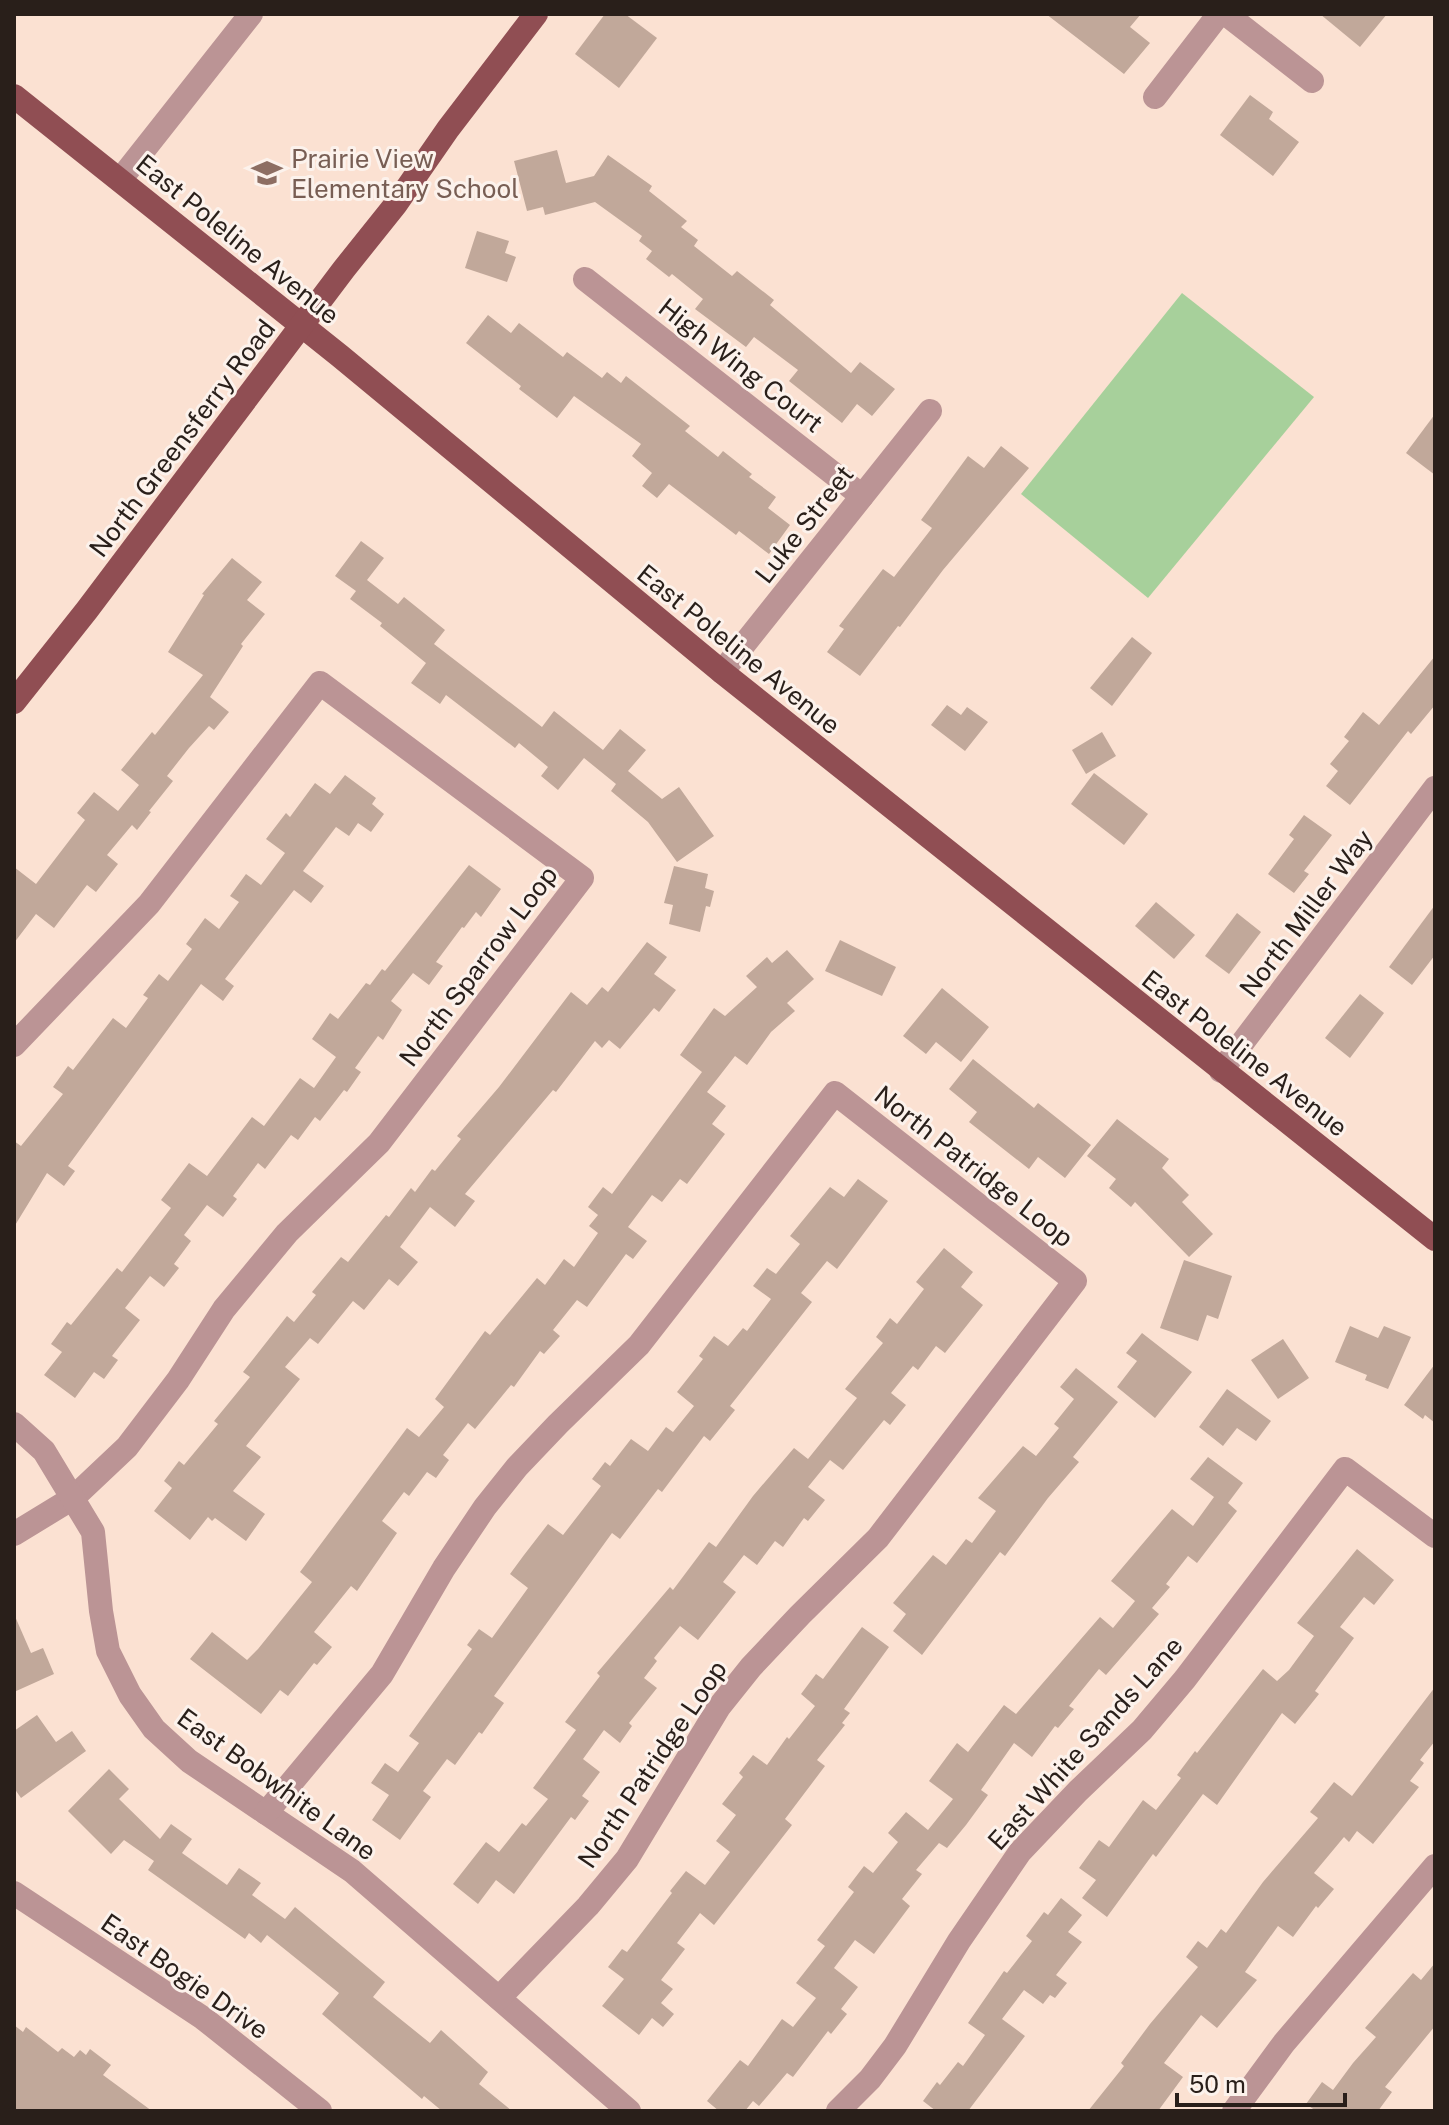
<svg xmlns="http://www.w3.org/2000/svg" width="1449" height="2125" viewBox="0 0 1449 2125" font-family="'Public Sans',sans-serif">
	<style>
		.green { fill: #a7d09b }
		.building { fill: #c1a89a }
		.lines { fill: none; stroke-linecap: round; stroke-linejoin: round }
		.minor { stroke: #bb9495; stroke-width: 24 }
		.major { stroke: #904e53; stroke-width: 24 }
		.labels { text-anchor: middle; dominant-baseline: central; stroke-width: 6; stroke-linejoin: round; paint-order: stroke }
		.education-label { font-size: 26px; fill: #785e54; stroke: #fcf2ec; text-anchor: start }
		.street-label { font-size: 26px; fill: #291f1a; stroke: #fcf2ec }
	</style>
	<rect width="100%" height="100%" fill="#fbe1d2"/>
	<polygon class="green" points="1182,293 1314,397 1148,598 1021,494"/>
	<g class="building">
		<polygon points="605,14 625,14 657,38 619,88 575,54"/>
		<polygon points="1046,14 1141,14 1130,27 1150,43 1124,74"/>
		<polygon points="1320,14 1387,14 1360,47"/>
		<polygon points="1250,95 1273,112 1269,119 1299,142 1273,176 1220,135"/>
		<polygon points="557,150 566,183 594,176 608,155 652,186 649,191 687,221 681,227 698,240 694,246 732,276 737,271 774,300 770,305 851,373 860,362 895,389 872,416 857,404 842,423 789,381 798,370 754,337 746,347 695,309 703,299 672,274 669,277 646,259 652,251 639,241 642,236 595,202 545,215 543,207 527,211 514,161"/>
		<polygon points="477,231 509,241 505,253 516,257 507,282 465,268"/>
		<polygon points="488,315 511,333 519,323 563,357 567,352 602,378 607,372 621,383 626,376 690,426 685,431 718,457 723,451 752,474 749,477 776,497 768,508 790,525 769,554 739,531 736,535 669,484 657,498 642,486 652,473 632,456 641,444 574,396 557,418 519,389 521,386 466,343"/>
		<polygon points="1435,414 1435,475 1406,453"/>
		<polygon points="1001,446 1029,468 943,570 900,627 898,626 860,676 827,652 844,629 839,626 883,569 894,577 932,528 921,520 968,456 984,468"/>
		<polygon points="361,541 384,558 367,580 398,604 404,597 445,630 434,644 542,727 554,711 603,750 620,729 646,750 628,771 662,799 679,787 714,836 677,862 648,822 611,791 616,784 584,758 558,790 541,776 548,767 519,743 515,748 446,695 440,704 411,683 426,663 380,626 382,623 350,599 356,591 335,576"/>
		<polygon points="232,558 262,582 247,600 265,614 241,644 243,646 210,697 229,712 214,730 209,726 189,748 167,776 173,781 149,811 151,812 137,830 132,825 107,855 118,864 96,892 87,885 54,928 36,914 14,943 14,867 36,884 85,820 77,813 94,792 118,811 139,785 121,770 152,732 155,735 203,675 168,652 204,595 202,594"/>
		<polygon points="1132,637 1152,653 1112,706 1090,688"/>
		<polygon points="1435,656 1435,705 1411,734 1408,731 1350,805 1326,786 1338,771 1330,764 1349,741 1344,737 1363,712 1379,725"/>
		<polygon points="947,705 961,715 967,707 988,722 965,751 931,725"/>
		<polygon points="1102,732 1116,756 1086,774 1072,750"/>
		<polygon points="1094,773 1148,814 1124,845 1071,804"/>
		<polygon points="345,775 376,798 372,804 384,814 371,832 358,823 349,836 336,827 303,871 324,886 311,903 294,890 225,979 234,986 223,1001 201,984 68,1166 75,1171 64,1186 47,1173 14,1227 14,1141 21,1146 63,1094 53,1087 68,1066 73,1070 113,1018 126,1028 148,998 143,995 159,974 168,981 192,949 186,944 205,918 219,929 239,902 230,896 246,874 261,885 285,853 266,839 286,813 290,817 315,783 330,794"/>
		<polygon points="1304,815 1332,835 1304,871 1309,874 1294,893 1268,874 1294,839 1289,835"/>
		<polygon points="469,865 501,889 481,917 476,912 464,928 462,927 436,962 443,966 429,985 413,973 391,1001 402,1010 383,1040 378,1036 355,1068 361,1072 347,1092 344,1090 320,1121 315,1117 298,1140 291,1135 265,1169 258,1163 233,1196 237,1199 223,1217 207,1205 184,1235 191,1241 174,1264 179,1268 164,1287 150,1276 125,1308 140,1320 112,1356 118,1360 104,1379 94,1372 75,1398 44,1375 62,1352 51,1344 67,1322 71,1325 117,1268 122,1272 171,1208 161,1200 189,1163 207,1176 252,1117 264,1126 300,1078 314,1088 336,1057 312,1039 330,1013 338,1019 366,983 370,985 382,969 385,971"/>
		<polygon points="674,866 708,874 705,888 714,891 710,907 706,906 700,932 669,924 673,905 664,903"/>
		<polygon points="1156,902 1195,935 1174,959 1135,926"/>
		<polygon points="1435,905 1435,955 1412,985 1389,967"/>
		<polygon points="1237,913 1261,932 1229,974 1205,956"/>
		<polygon points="840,940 896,967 882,996 825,971"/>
		<polygon points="647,942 667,957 654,974 676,990 659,1012 654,1008 620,1049 609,1040 602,1048 595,1041 556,1092 553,1090 465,1194 475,1201 455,1227 430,1207 400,1247 418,1262 398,1286 389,1279 364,1310 353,1301 318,1344 310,1338 285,1367 300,1379 246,1446 261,1457 233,1491 265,1514 246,1541 215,1518 212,1521 208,1517 190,1540 154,1511 172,1488 164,1481 179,1461 184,1465 218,1424 214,1421 250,1377 243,1372 287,1316 294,1322 316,1295 312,1292 341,1257 348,1262 386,1215 389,1217 411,1188 415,1192 432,1169 435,1171 461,1139 457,1136 499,1087 571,992 587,1005 602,987 608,992"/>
		<polygon points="787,950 814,979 787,1003 795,1011 771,1032 747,1065 735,1056 707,1092 726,1106 712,1124 725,1134 687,1184 680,1179 662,1202 652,1195 628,1227 647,1241 633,1259 626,1254 587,1307 577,1300 553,1330 560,1336 544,1354 540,1351 514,1387 511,1385 475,1429 468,1423 443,1455 449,1460 436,1478 427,1472 409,1496 404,1492 382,1521 397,1533 357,1591 351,1586 314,1632 332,1647 317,1665 314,1663 288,1696 280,1690 261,1714 190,1659 212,1632 247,1660 258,1649 312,1582 300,1572 407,1428 419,1437 444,1407 435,1399 485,1331 490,1335 537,1278 545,1285 564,1259 574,1267 598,1233 589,1226 598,1215 588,1207 603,1187 612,1194 702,1072 680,1055 714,1008 725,1016 757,987 746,976 767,957 772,963"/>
		<polygon points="942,988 989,1027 961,1062 936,1042 926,1054 903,1036"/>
		<polygon points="1360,994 1384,1013 1350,1058 1325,1038"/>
		<polygon points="973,1059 1034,1108 1038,1103 1091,1145 1065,1178 1038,1157 1029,1169 969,1122 977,1112 949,1089"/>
		<polygon points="1117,1119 1169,1159 1162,1168 1189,1195 1182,1202 1213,1234 1189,1257 1135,1202 1131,1207 1109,1188 1116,1179 1087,1156"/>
		<polygon points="858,1179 888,1201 837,1269 827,1261 801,1293 812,1302 730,1406 735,1410 710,1441 704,1436 662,1492 658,1489 620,1539 612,1533 494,1696 504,1703 482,1734 479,1732 455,1765 447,1759 423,1791 431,1797 400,1840 372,1820 389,1795 371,1783 385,1763 398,1772 419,1743 409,1736 472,1649 467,1645 479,1629 492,1638 528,1588 510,1574 524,1555 548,1524 563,1535 601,1486 592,1479 605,1462 610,1466 631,1439 648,1451 666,1427 673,1432 694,1406 677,1392 703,1359 699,1356 714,1336 728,1346 743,1328 747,1331 771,1299 753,1286 767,1268 776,1274 800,1244 790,1236 830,1187 844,1197"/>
		<polygon points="944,1248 973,1272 961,1287 983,1305 945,1353 936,1346 918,1370 913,1366 891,1393 906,1405 890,1425 884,1420 843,1470 830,1460 808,1487 825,1500 808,1521 804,1518 783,1547 775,1541 757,1565 744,1555 723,1582 736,1592 698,1640 680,1626 654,1658 657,1661 644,1678 657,1688 629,1723 632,1726 620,1743 604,1730 583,1759 600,1772 582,1796 589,1801 575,1820 571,1817 514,1894 496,1880 478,1904 453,1884 486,1842 499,1852 522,1823 526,1826 548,1799 533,1788 576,1730 565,1722 600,1676 597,1673 670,1587 673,1590 709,1542 716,1547 753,1496 794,1448 808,1459 857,1398 845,1389 883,1343 876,1337 890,1318 897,1324 924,1289 916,1282"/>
		<polygon points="1184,1260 1232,1276 1218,1319 1207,1315 1198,1341 1160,1328"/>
		<polygon points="1350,1326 1378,1338 1384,1326 1411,1337 1388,1389 1365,1380 1367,1375 1335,1362"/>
		<polygon points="1142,1333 1192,1372 1155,1418 1117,1387 1137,1361 1126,1353"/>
		<polygon points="1283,1339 1309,1378 1278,1399 1251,1360"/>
		<polygon points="1435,1364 1435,1423 1425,1415 1423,1419 1404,1405"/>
		<polygon points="1076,1368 1118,1402 1073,1457 1079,1462 1048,1498 1005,1556 1000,1552 922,1655 893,1631 906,1614 893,1603 933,1555 946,1565 966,1539 972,1543 996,1511 978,1498 1023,1446 1036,1456 1059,1428 1054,1424 1074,1399 1060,1387"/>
		<polygon points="1227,1389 1271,1421 1256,1441 1237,1428 1223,1446 1199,1427"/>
		<polygon points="1208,1457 1243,1483 1228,1503 1237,1511 1197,1563 1188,1556 1166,1584 1170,1587 1152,1608 1159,1614 1106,1675 1099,1669 1069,1706 1074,1709 1058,1728 1055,1726 1032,1757 1014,1743 981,1790 988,1795 966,1825 947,1848 939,1843 916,1870 922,1874 902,1899 910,1906 874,1954 855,1940 834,1968 858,1987 841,2009 847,2014 831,2034 828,2031 793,2077 787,2073 759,2106 753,2101 745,2111 719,2111 707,2101 740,2060 748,2066 782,2019 793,2027 816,1998 796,1983 825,1946 817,1940 854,1892 848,1887 864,1866 873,1873 898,1842 888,1833 906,1812 928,1830 953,1799 929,1781 957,1743 968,1752 1004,1705 1016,1714 1100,1617 1113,1628 1135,1601 1111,1581 1172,1509 1193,1526 1214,1497 1190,1479"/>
		<polygon points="1357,1549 1394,1580 1374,1605 1364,1597 1340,1627 1354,1638 1315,1691 1319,1694 1295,1724 1282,1713 1217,1805 1203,1794 1156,1857 1153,1854 1107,1917 1082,1898 1096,1880 1079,1868 1099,1840 1109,1847 1143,1800 1156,1810 1181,1778 1177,1775 1195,1751 1197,1753 1263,1669 1277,1681 1289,1670 1314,1636 1297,1623"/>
		<polygon points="14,1614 31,1653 43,1648 54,1674 14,1692"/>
		<polygon points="862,1627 889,1647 844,1709 850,1713 842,1723 845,1725 817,1760 825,1766 785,1819 792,1825 714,1925 700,1913 677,1943 685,1949 661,1980 673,1989 661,2003 674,2014 663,2027 652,2018 639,2035 602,2006 624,1979 608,1967 622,1949 627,1952 672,1893 670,1891 686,1871 705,1885 730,1852 716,1841 736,1815 722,1804 743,1777 739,1773 753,1755 767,1765 787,1737 789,1739 815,1706 801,1694 816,1674 823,1679"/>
		<polygon points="1435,1687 1435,1741 1420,1760 1424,1763 1410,1781 1419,1787 1373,1844 1357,1831 1349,1842 1344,1837 1314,1873 1334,1889 1318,1908 1316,1906 1293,1937 1278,1926 1245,1972 1257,1980 1217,2028 1201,2015 1184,2037 1164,2063 1183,2077 1158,2111 1088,2111 1124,2066 1121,2063 1150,2024 1198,1967 1186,1957 1198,1941 1207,1948 1221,1929 1226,1933 1263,1882 1318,1818 1310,1812 1334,1782 1352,1796"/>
		<polygon points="37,1715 56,1742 72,1731 86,1751 21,1798 14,1788 14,1731"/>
		<polygon points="109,1769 129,1789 119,1799 160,1839 171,1824 192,1839 182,1853 227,1885 239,1868 261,1883 252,1895 285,1919 295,1907 385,1982 373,1997 430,2043 441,2030 488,2072 479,2084 512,2111 442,2111 424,2096 422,2099 322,2014 339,1993 267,1935 261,1943 249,1933 245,1939 148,1870 154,1861 124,1840 111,1854 68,1811"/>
		<polygon points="1061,1898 1082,1915 1068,1932 1082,1942 1056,1975 1067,1983 1055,1998 1050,1995 1043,2004 1024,1990 1002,2019 1025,2036 968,2111 936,2111 923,2101 937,2082 940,2085 958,2062 963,2066 985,2035 968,2023 1004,1971 1007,1973 1032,1941 1026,1936 1044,1912 1048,1915"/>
		<polygon points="1435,1963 1435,2026 1385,2087 1392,2092 1378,2111 1316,2111 1306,2104 1322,2082 1333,2090 1353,2063 1376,2037 1365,2028 1413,1973 1421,1980"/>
		<polygon points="14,2025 23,2032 26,2027 58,2052 62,2048 74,2057 80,2050 86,2055 90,2049 111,2065 103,2075 152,2111 14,2111"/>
	</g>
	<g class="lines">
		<g class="minor">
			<polyline points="1226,14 1312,81"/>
			<polyline points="1155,97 1219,14"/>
			<polyline points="120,180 251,14"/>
			<polyline points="585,279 862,496"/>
			<polyline points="722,672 930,411"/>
			<polyline points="14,1045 149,904 320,683 582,878 379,1143 287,1233 224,1309 178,1380 127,1447 73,1498 14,1534"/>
			<polyline points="1221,1071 1435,788"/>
			<polyline points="14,1424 44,1451 93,1532 101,1611 108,1651 130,1695 154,1729 189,1761 352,1871 629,2111"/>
			<polyline points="266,1813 382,1674 444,1568 485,1507 517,1467 558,1424 639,1345 835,1093 1075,1281 878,1538 800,1615 751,1667 719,1707 627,1859 588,1906 499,1998"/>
			<polyline points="14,1893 203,2018 320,2111"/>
			<polyline points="838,2111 870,2079 895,2046 959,1941 1020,1852 1078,1791 1142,1730 1185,1679 1345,1469 1435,1536"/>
			<polyline points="1234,2111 1284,2043 1435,1866"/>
		</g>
		<g class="major">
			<polyline points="14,96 340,356 722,672 1435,1239"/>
			<polyline points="14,702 87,610 344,269 396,204 448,129 536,14"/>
		</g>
	</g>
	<defs>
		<g id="school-bare" transform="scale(2.4)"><path d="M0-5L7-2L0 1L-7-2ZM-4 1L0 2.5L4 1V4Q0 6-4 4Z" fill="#8d6e63" stroke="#fcf2ec" stroke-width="2.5" paint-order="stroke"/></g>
	</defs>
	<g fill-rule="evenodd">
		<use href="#school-bare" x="267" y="173"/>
	</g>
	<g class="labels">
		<g class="education-label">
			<text x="291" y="158">Prairie View<tspan x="291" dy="30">Elementary School</tspan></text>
		</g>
		<g class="street-label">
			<text transform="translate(238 239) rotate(39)">East Poleline Avenue</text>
			<text transform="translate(741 365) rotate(38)">High Wing Court</text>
			<text transform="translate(182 438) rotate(-53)">North Greensferry Road</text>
			<text transform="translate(804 524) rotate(-52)">Luke Street</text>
			<text transform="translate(739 649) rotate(39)">East Poleline Avenue</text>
			<text transform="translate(1306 913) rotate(-53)">North Miller Way</text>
			<text transform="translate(478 966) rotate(-53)">North Sparrow Loop</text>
			<text transform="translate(1245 1053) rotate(38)">East Poleline Avenue</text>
			<text transform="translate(974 1166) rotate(38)">North Patridge Loop</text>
			<text transform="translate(1085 1743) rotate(-48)">East White Sands Lane</text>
			<text transform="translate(652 1764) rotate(-56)">North Patridge Loop</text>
			<text transform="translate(277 1784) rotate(36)">East Bobwhite Lane</text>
			<text transform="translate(185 1976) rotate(35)">East Bogie Drive</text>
		</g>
	</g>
	<rect width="1449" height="2125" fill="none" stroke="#291f1a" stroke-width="32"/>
	<path d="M1177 2093v12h168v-12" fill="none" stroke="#291f1a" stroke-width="4"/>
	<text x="1189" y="2093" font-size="24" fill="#291f1a" stroke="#fcf2ec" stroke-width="6" paint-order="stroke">50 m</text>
</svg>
